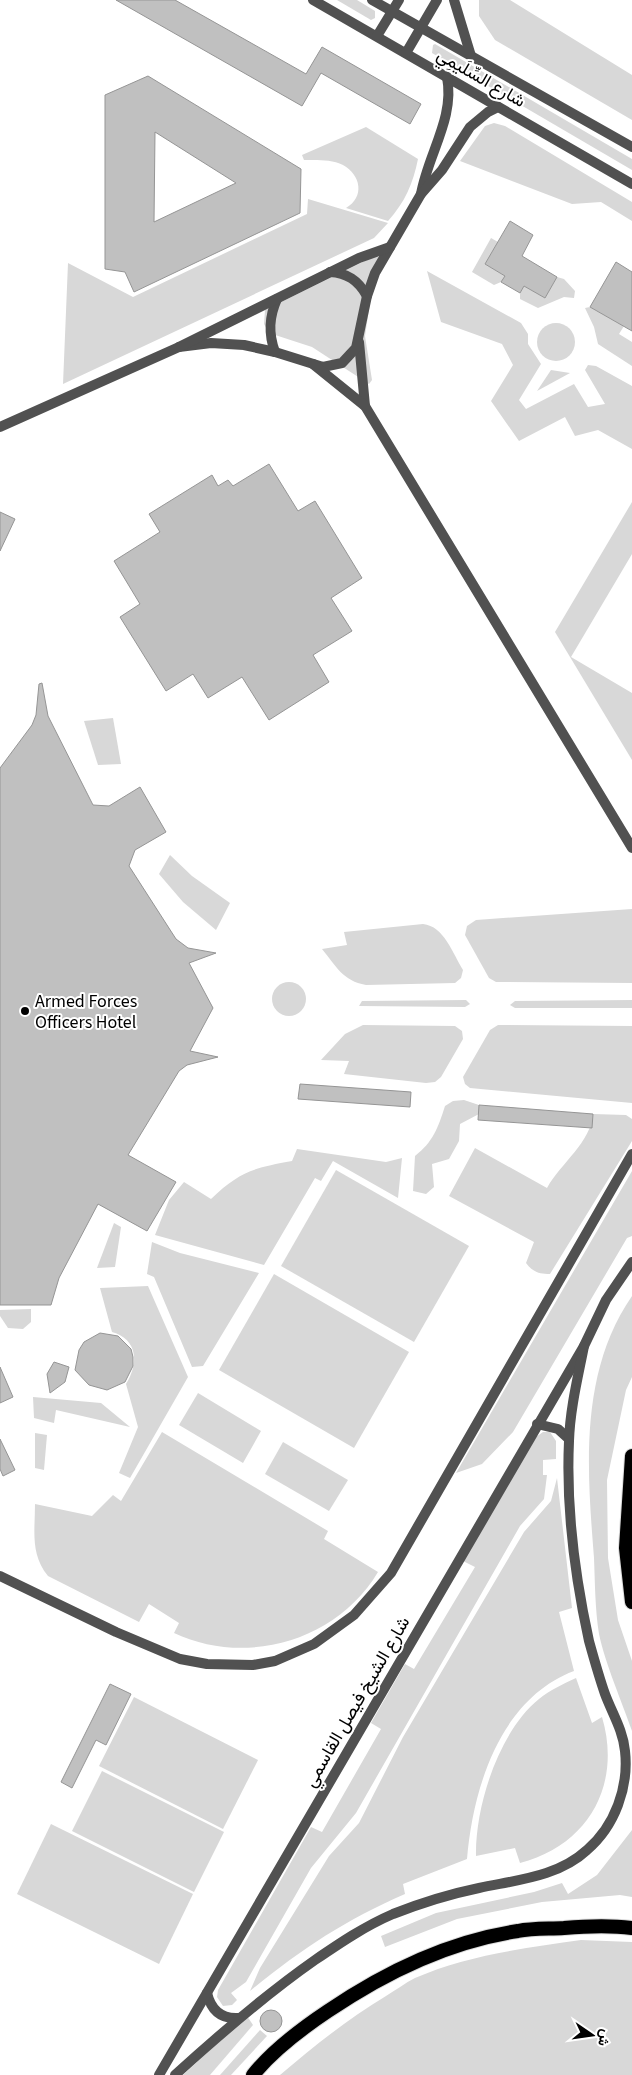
<svg xmlns="http://www.w3.org/2000/svg" width="632" height="2075" viewBox="0 0 632 2075" font-family="'Source Sans 3',Vazirmatn,sans-serif">
	<style>
		.green { fill: #d8d8d8 }
		.building { fill: #c0c0c0; stroke: #959595; fill-rule: evenodd }
		.lines { fill: none; stroke-linecap: round; stroke-linejoin: round }
		.trunk-casing { stroke: #dbdbdb; stroke-width: 16 }
		.minor { stroke: #515151; stroke-width: 10 }
		.trunk { stroke: #000; stroke-width: 14 }
		.poi-dot { fill: #000; stroke: #fff; stroke-width: 2 }
		.labels { text-anchor: middle; dominant-baseline: central; stroke-width: 4; stroke-linejoin: round; paint-order: stroke }
		.street-label { font-size: 18px; fill: #000; stroke: #fff }
		.poi-label { font-size: 18px; fill: #000; stroke: #fff; text-anchor: start }
	</style>
	<rect width="100%" height="100%" fill="#fff"/>
	<g class="green">
		<polygon points="337,0 357,0 375,11 375,18 371,20"/>
		<polygon points="479,0 510,0 632,75 632,120 495,40 479,16"/>
		<polygon points="435,44 632,159 632,170 432,53 433,45"/>
		<polygon points="494,123 505,126 632,202 632,221 601,202 572,204 460,161 485,126"/>
		<path d="M366,127L418,159C413,184 405,202 388,221L346,208C365,197 361,175 343,165C331,159 316,160 304,160L302,155Z"/>
		<polygon points="308,199 388,223 374,238 63,384 68,263 133,297 307,214"/>
		<polygon points="491,238 498,242 485,264 505,276 501,282 494,285 472,272"/>
		<polygon points="377,255 383,264 371,296 365,336 372,380 369,384 312,347 269,333 264,324 265,310"/>
		<polygon points="427,271 521,323 528,334 528,344 541,364 519,400 526,409 574,384 588,407 605,404 585,370 588,365 596,366 632,386 632,449 598,430 575,436 565,417 519,441 491,401 513,365 502,344 441,322"/>
		<polygon points="557,277 564,279 575,291 574,298 564,297 538,308 520,299 520,293 524,286 545,298"/>
		<polygon points="590,307 624,326 619,334 632,342 632,366 598,344 594,327 585,308"/>
		<circle cx="556" cy="342" r="19"/>
		<polygon points="551,370 570,373 537,391"/>
		<polygon points="632,502 632,554 571,657 632,693 632,760 555,632"/>
		<polygon points="113,718 121,764 98,765 84,721"/>
		<polygon points="170,855 192,876 230,903 216,930 183,902 159,874"/>
		<polygon points="632,909 632,983 496,982 489,978 465,935 467,926 476,920"/>
		<path d="M423,924C444,926 453,954 463,970L461,978L455,983L366,985C343,981 336,966 322,949L347,945L344,932Z"/>
		<circle cx="289" cy="999" r="17"/>
		<polygon points="466,1000 470,1004 465,1007 359,1006 362,1001"/>
		<polygon points="632,1000 632,1008 515,1008 510,1005 515,1001"/>
		<polygon points="363,1025 455,1026 462,1031 463,1039 441,1077 435,1082 426,1083 344,1074 349,1061 321,1060 345,1034"/>
		<polygon points="498,1025 632,1026 632,1103 470,1088 465,1084 463,1077 490,1030"/>
		<path d="M464,1100L479,1105V1114L460,1124L459,1141L449,1159L432,1164L434,1187L426,1194L413,1191L415,1156C433,1142 438,1128 445,1106L453,1101Z"/>
		<path d="M593,1114L626,1115L632,1119V1141L550,1274C539,1274 533,1272 526,1263L534,1242L449,1196L475,1148L547,1188C561,1163 591,1142 593,1114Z"/>
		<path d="M297,1149L386,1162L402,1158L398,1198L333,1161L321,1181L315,1178L264,1265L155,1235L169,1200L184,1182L211,1199C239,1172 253,1168 292,1161Z"/>
		<polygon points="336,1170 469,1246 414,1342 281,1266"/>
		<polygon points="632,1171 632,1236 627,1238 513,1432 482,1464 456,1473"/>
		<polygon points="114,1223 121,1227 115,1267 97,1268"/>
		<polygon points="152,1242 180,1253 259,1273 203,1366 192,1367 154,1277 147,1274"/>
		<polygon points="274,1274 409,1352 354,1448 219,1370"/>
		<path d="M148,1286L188,1377L130,1478L119,1473L138,1427L126,1384C139,1364 138,1339 112,1332L100,1288Z"/>
		<path d="M632,1296V1377L626,1390L607,1480L608,1558L618,1620L632,1661V1731C622,1702 605,1663 599,1634C595,1609 595,1582 594,1558C587,1469 579,1373 632,1296Z"/>
		<polygon points="31,1309 31,1322 23,1329 8,1328 0,1316 0,1310"/>
		<polygon points="198,1393 261,1431 243,1463 179,1425"/>
		<polygon points="33,1397 101,1403 130,1427 56,1410 54,1423 34,1418"/>
		<path d="M162,1432L328,1531L324,1539L378,1572C337,1641 246,1667 174,1633L179,1623L149,1604L139,1622L48,1576C30,1554 35,1531 35,1504L92,1516L113,1495L121,1501Z"/>
		<polygon points="543,1432 550,1432 556,1441 556,1459 543,1460 543,1475 547,1475 544,1499 520,1526 356,1813 311,1868 246,1982 231,1993 237,2000 232,2005 223,2006 217,1997 218,1990 311,1827 322,1832 381,1729 371,1723 405,1664 414,1669 475,1567 463,1561 536,1437"/>
		<polygon points="35,1433 47,1435 44,1470 35,1468"/>
		<polygon points="283,1442 348,1480 329,1511 265,1474"/>
		<path d="M557,1478L572,1608L559,1612L574,1671C500,1699 473,1788 467,1859L403,1884L405,1894C345,1920 300,1950 250,1991L260,1968L329,1856L359,1823L403,1737L524,1532L551,1501Z"/>
		<path d="M576,1678L592,1723L602,1717C622,1784 589,1845 520,1863L515,1848L476,1856C475,1806 499,1731 539,1699C550,1690 563,1684 576,1678Z"/>
		<polygon points="134,1697 258,1760 223,1829 99,1766"/>
		<polygon points="102,1771 224,1832 194,1892 72,1831"/>
		<polygon points="51,1824 193,1894 159,1964 17,1894"/>
		<polygon points="632,1830 632,1897 620,1895 542,1902 457,1919 385,1947 381,1936 436,1913 534,1892 562,1883 568,1894 597,1875"/>
		<path d="M581,1940L632,1942V2075H280C314,2046 348,2019 386,1996C396,1990 405,1983 415,1978C467,1955 526,1948 581,1940Z"/>
		<polygon points="247,2016 253,2025 210,2075 183,2075"/>
		<polygon points="260,2030 267,2036 231,2075 220,2075"/>
	</g>
	<g class="building">
		<polygon points="116,0 175,0 306,74 322,47 421,104 410,124 321,73 302,106"/>
		<path d="M148,76L301,169L300,213L134,292L125,272L105,269V95ZM155,132L236,183L154,222Z"/>
		<polygon points="510,221 533,235 522,256 557,277 545,298 524,286 520,293 501,282 505,276 485,264"/>
		<polygon points="616,262 632,272 632,331 590,307"/>
		<polygon points="269,464 298,511 315,501 362,578 331,598 352,631 313,655 329,682 269,720 242,677 208,698 193,674 166,691 120,617 140,604 114,561 160,532 149,514 212,475 218,486 228,480 233,486"/>
		<polygon points="0,512 15,519 0,551"/>
		<polygon points="42,683 48,716 93,805 109,806 140,787 166,832 135,850 129,866 176,939 188,948 216,953 189,963 213,1008 190,1051 218,1057 187,1065 179,1071 128,1155 176,1182 147,1231 98,1204 59,1278 51,1305 0,1305 0,768 32,725 36,715 39,684"/>
		<polygon points="300,1084 411,1092 410,1107 298,1099"/>
		<polygon points="479,1105 593,1114 592,1128 478,1120"/>
		<polygon points="100,1333 118,1336 131,1349 133,1357 133,1366 125,1382 107,1390 89,1385 75,1370 79,1350 84,1342"/>
		<polygon points="54,1362 69,1367 65,1382 50,1393 47,1374"/>
		<polygon points="0,1367 13,1397 0,1403"/>
		<polygon points="0,1439 15,1470 3,1476 0,1469"/>
		<polygon points="110,1684 131,1694 106,1745 96,1740 72,1788 61,1782"/>
		<circle cx="271" cy="2021" r="11"/>
	</g>
	<g class="lines">
		<g class="trunk-casing">
			<g id="trunk">
				<polyline points="632,1456 626,1548 632,1602"/>
				<path d="M253,2075C273,2050 301,2029 328,2011C384,1973 450,1941 518,1931C533,1928 549,1929 564,1928C586,1926 610,1925 632,1928"/>
			</g>
		</g>
		<g class="minor">
			<polyline points="313,0 632,184"/>
			<polyline points="372,0 632,147"/>
			<polyline points="454,0 471,56"/>
			<polyline points="377,36 399,0"/>
			<polyline points="406,53 437,0"/>
			<path d="M421,194C428,154 455,118 447,77"/>
			<path d="M330,272C347,273 358,280 367,296"/>
			<polyline points="359,342 365,406"/>
			<polyline points="179,347 211,343 244,345 275,352 323,367 342,363 356,348 367,296 375,273 421,194 442,170 470,127 488,112 498,107"/>
			<path d="M275,352C268,333 269,317 277,299"/>
			<polyline points="313,364 365,406 632,848"/>
			<polyline points="0,427 179,347 359,258 390,247"/>
			<polyline points="537,1424 558,1429 569,1439"/>
			<polyline points="0,1576 116,1632 180,1659 207,1664 253,1665 275,1661 314,1644 354,1615 391,1573 632,1154"/>
			<path d="M207,1993C211,2010 221,2019 238,2018"/>
			<polyline points="159,2075 584,1346 606,1300 632,1262"/>
			<path d="M175,2075C220,2034 265,1995 315,1960C340,1943 365,1926 393,1914C421,1903 450,1894 479,1888C516,1880 558,1877 587,1850C615,1826 629,1787 625,1751C623,1730 612,1713 605,1694C599,1677 594,1659 589,1641C575,1577 566,1506 569,1441C570,1409 578,1377 584,1346"/>
		</g>
		<use href="#trunk" class="trunk"/>
	</g>
	<circle class="poi-dot" cx="25" cy="1011" r="5"/>
	<g class="labels">
		<g class="street-label">
			<text transform="translate(481 78) rotate(30)">شارع السِّلَيمِي</text>
			<text transform="translate(357 1702) rotate(-60)">شارع الشيخ فيصل القاسمي</text>
		</g>
		<g class="poi-label">
			<text x="35" y="1001">Armed Forces<tspan x="35" dy="21">Officers Hotel</tspan></text>
		</g>
	</g>
	<g transform="translate(592 2035) rotate(103)" stroke="#ffffff" stroke-width="4" paint-order="stroke">
	<path d="M0-4L9 19L0 12L-9 19Z" fill="#000000"/>
	<text y="-8" font-size="14" font-weight="bold" text-anchor="middle" fill="#000000">ش</text>
	</g>
</svg>
